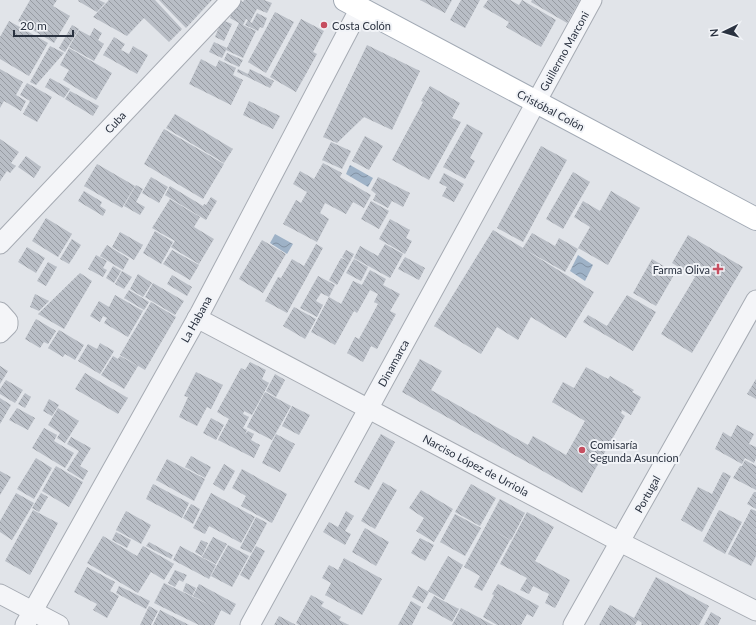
<svg xmlns="http://www.w3.org/2000/svg" width="756" height="625" viewBox="0 0 756 625" font-family="Lato,sans-serif">
	<style>
		.water { fill: url(#water-waves) }
		.building { fill: url(#building-back-hatch) }
		.lines { fill: none; stroke-linecap: round; stroke-linejoin: round }
		.street-casing { stroke: #a6abb3; stroke-width: 21 }
		.primary-casing { stroke: #a1a9b4; stroke-width: 24 }
		.street { stroke: #f4f5f8; stroke-width: 19 }
		.primary { stroke: #fff; stroke-width: 22 }
		.poi-dot { fill: #c64e60; stroke: #f1f3f7; stroke-width: 1.5 }
		.labels { text-anchor: middle; dominant-baseline: central; stroke-width: 4; stroke-linejoin: round; paint-order: stroke }
		.poi-label { font-size: 11px; fill: #2a3240; stroke: #f1f3f7; text-anchor: start }
		.street-label { font-size: 11px; fill: #2a3240; stroke: #f1f3f7 }
	</style>
	<defs>
		<pattern id="water-waves" width="16" height="10" patternUnits="userSpaceOnUse"><rect width="16" height="10" fill="#9eb2c7"/><path d="M0 5q4-4 8 0t8 0" fill="none" stroke="#8191a3"/></pattern>
		<pattern id="building-back-hatch" width="6" height="6" patternUnits="userSpaceOnUse"><rect width="6" height="6" fill="#b9bec6"/><path d="M-1 5l2 2M0 0l6 6M5-1l2 2" fill="none" stroke="#979ba2"/></pattern>
	</defs>
	<rect width="100%" height="100%" fill="#e1e4e9"/>
	<g class="water">
		<polygon points="350,165 373,178 368,187 346,174"/>
		<polygon points="275,234 293,244 287,254 270,243"/>
		<polygon points="578,255 593,265 585,281 570,271"/>
	</g>
	<g class="building">
		<polygon points="30,0 57,0 53,6 70,16 54,43 18,21"/>
		<polygon points="79,0 99,0 105,3 97,12 78,1"/>
		<polygon points="109,0 155,0 182,29 169,42 144,18 127,36 93,17"/>
		<polygon points="159,0 212,0 186,28"/>
		<polygon points="239,0 243,2 244,0 264,0 272,3 267,13 257,9 250,22 252,23 257,13 267,18 263,28 260,27 258,31 245,25 248,20 246,19 243,25 256,31 243,58 226,50 239,23 230,18 232,12 233,13"/>
		<polygon points="420,0 452,0 445,13"/>
		<polygon points="461,0 480,0 465,28 450,20"/>
		<polygon points="488,0 510,0 519,5 522,0 556,20 541,47 506,27 509,22 483,7"/>
		<polygon points="532,0 580,0 567,23 531,2"/>
		<polygon points="275,12 294,22 266,73 248,62"/>
		<polygon points="301,19 324,31 313,52 317,54 296,92 270,77"/>
		<polygon points="222,20 232,24 224,41 215,37"/>
		<polygon points="9,21 48,43 29,76 0,59 0,37"/>
		<polygon points="72,25 79,29 65,52 59,48"/>
		<polygon points="94,28 102,33 98,40 104,44 94,61 69,47 79,30 90,36"/>
		<polygon points="114,37 125,44 121,50 129,54 133,46 148,55 137,74 103,55"/>
		<polygon points="214,42 227,48 222,58 209,52"/>
		<polygon points="367,45 420,71 392,130 364,117 337,143 323,137"/>
		<polygon points="50,46 64,53 36,85 30,82"/>
		<polygon points="69,48 112,73 96,100 63,80 69,70 60,65"/>
		<polygon points="227,53 243,60 239,67 224,60"/>
		<polygon points="201,59 216,67 219,60 236,68 233,75 243,80 231,105 189,84"/>
		<polygon points="0,69 23,82 16,95 26,101 21,111 4,101 0,108"/>
		<polygon points="238,69 248,74 250,69 274,81 270,88 237,72"/>
		<polygon points="50,78 70,89 64,98 45,87"/>
		<polygon points="27,83 52,97 37,122 23,114 30,101 20,95"/>
		<polygon points="430,86 460,103 452,118 461,122 429,180 392,160 423,102 421,101"/>
		<polygon points="70,91 99,106 93,116 65,99"/>
		<polygon points="249,101 280,116 273,129 243,115"/>
		<polygon points="175,114 233,149 224,163 166,128"/>
		<polygon points="467,124 483,133 470,158 475,161 465,179 443,167"/>
		<polygon points="164,129 224,164 203,199 144,164"/>
		<polygon points="365,136 383,146 369,170 352,161"/>
		<polygon points="0,139 19,152 11,163 16,166 10,173 7,171 0,181"/>
		<polygon points="331,142 351,151 342,169 322,160"/>
		<polygon points="541,146 567,160 523,242 497,228"/>
		<polygon points="26,156 41,167 34,178 18,167"/>
		<polygon points="323,163 342,173 340,177 371,195 364,208 353,202 346,214 325,203 320,213 329,219 317,242 283,224 296,200 301,203 307,192 293,184 300,171 314,179"/>
		<polygon points="97,164 135,186 122,208 84,186"/>
		<polygon points="573,172 590,182 563,229 546,219"/>
		<polygon points="444,173 464,184 454,202 442,196 447,187 439,183"/>
		<polygon points="151,177 168,187 159,203 142,193"/>
		<polygon points="378,177 410,193 403,207 392,201 388,208 373,200 376,194 371,190"/>
		<polygon points="136,185 143,189 136,202 145,207 140,215 124,206"/>
		<polygon points="170,186 203,206 204,204 206,205 211,197 217,201 206,220 165,195"/>
		<polygon points="84,191 102,202 100,206 106,210 103,216 78,201"/>
		<polygon points="611,191 640,208 608,265 578,248 590,227 574,217 583,201 600,211"/>
		<polygon points="170,199 200,217 194,227 214,239 199,264 171,247 175,241 152,228"/>
		<polygon points="371,201 389,211 379,229 361,219"/>
		<polygon points="46,218 72,234 58,257 32,241"/>
		<polygon points="390,219 410,230 406,238 412,241 405,254 379,239"/>
		<polygon points="493,230 523,248 532,233 555,246 559,238 578,249 565,272 524,249 594,292 566,338 531,317 518,340 497,327 481,354 434,326"/>
		<polygon points="155,231 173,242 161,264 143,253"/>
		<polygon points="120,232 143,245 134,260 112,247"/>
		<polygon points="688,235 743,267 692,353 661,334 695,277 672,263"/>
		<polygon points="72,239 81,245 69,264 60,259"/>
		<polygon points="262,240 286,254 263,293 239,279"/>
		<polygon points="316,244 323,248 287,313 265,301 278,277 281,278 292,259 304,266"/>
		<polygon points="385,244 403,254 390,278 354,258 360,246 378,256"/>
		<polygon points="107,245 129,259 123,270 100,256"/>
		<polygon points="27,247 45,258 36,273 18,262"/>
		<polygon points="172,250 199,265 190,280 163,264"/>
		<polygon points="346,250 354,254 337,285 329,280 341,258 346,260 342,257"/>
		<polygon points="96,255 107,261 103,268 107,270 103,277 88,269"/>
		<polygon points="405,257 425,268 419,280 398,269"/>
		<polygon points="354,259 368,267 361,281 346,273"/>
		<polygon points="652,259 675,273 656,306 633,293"/>
		<polygon points="48,262 57,267 46,286 37,281"/>
		<polygon points="113,266 121,271 114,283 106,278"/>
		<polygon points="370,270 386,279 383,285 400,294 390,311 396,314 377,349 371,346 363,362 347,353 355,337 359,339 378,304 374,302 378,294 370,290 357,313 354,311 335,345 311,332 329,297 341,304 353,281 362,285"/>
		<polygon points="122,271 132,277 124,289 115,284"/>
		<polygon points="80,273 92,281 64,329 38,314"/>
		<polygon points="138,274 152,283 143,297 130,289"/>
		<polygon points="172,275 192,287 187,296 167,284"/>
		<polygon points="318,276 335,285 329,297 321,293 316,301 323,305 317,317 300,308"/>
		<polygon points="153,283 184,301 175,315 145,297"/>
		<polygon points="129,290 149,302 144,310 124,298"/>
		<polygon points="35,294 49,301 39,311 30,307"/>
		<polygon points="115,295 143,311 128,337 104,323 107,318 103,316 100,322 90,316 99,301 109,307"/>
		<polygon points="627,295 656,312 633,351 583,322 588,315 607,326"/>
		<polygon points="151,302 176,317 145,370 120,355"/>
		<polygon points="294,307 316,319 305,339 283,326"/>
		<polygon points="36,319 56,331 48,344 44,342 40,348 25,339"/>
		<polygon points="59,330 84,345 75,360 65,354 63,357 48,348"/>
		<polygon points="100,343 114,351 100,374 78,361 88,344 97,349"/>
		<polygon points="113,356 118,359 120,356 138,366 124,389 101,375"/>
		<polygon points="420,359 442,371 431,390 528,445 533,436 566,455 585,421 552,402 563,382 574,388 586,367 608,379 610,376 634,390 632,392 641,397 631,415 622,410 621,413 625,416 582,493 402,392"/>
		<polygon points="250,362 266,370 262,379 269,383 252,415 244,411 243,414 249,417 243,428 247,430 245,434 248,431 254,434 251,440 260,445 254,458 218,440 229,419 217,412 241,368 245,370"/>
		<polygon points="0,366 8,371 0,384"/>
		<polygon points="196,372 223,385 211,409 207,407 197,426 179,417 188,397 184,396"/>
		<polygon points="85,373 128,398 118,414 75,389"/>
		<polygon points="275,374 285,380 276,397 266,391"/>
		<polygon points="756,379 756,399 747,394"/>
		<polygon points="6,380 23,390 15,403 0,394 0,389"/>
		<polygon points="265,392 291,406 272,440 247,427"/>
		<polygon points="25,393 31,397 25,408 18,404"/>
		<polygon points="0,398 11,405 0,424"/>
		<polygon points="49,399 59,405 52,416 43,411"/>
		<polygon points="292,406 310,415 299,435 282,426"/>
		<polygon points="17,408 35,418 28,430 9,420"/>
		<polygon points="58,408 79,421 65,443 57,438 60,433 48,425"/>
		<polygon points="211,418 224,425 216,440 203,433"/>
		<polygon points="737,425 754,434 749,444 756,447 756,458 754,463 745,458 742,464 715,449 723,432 731,437"/>
		<polygon points="44,428 57,435 54,441 74,453 65,468 32,448"/>
		<polygon points="276,434 295,444 280,472 262,463"/>
		<polygon points="381,434 395,442 369,490 354,482"/>
		<polygon points="71,437 91,448 80,466 88,471 83,480 67,470 79,451 67,444"/>
		<polygon points="191,456 211,467 205,478 185,467"/>
		<polygon points="36,458 52,468 34,499 17,489"/>
		<polygon points="167,459 205,479 194,501 156,480"/>
		<polygon points="745,460 756,466 756,490 733,478 740,466 742,466"/>
		<polygon points="224,464 235,471 224,491 213,484"/>
		<polygon points="56,466 83,482 69,507 42,491"/>
		<polygon points="242,469 287,494 272,523 241,506 246,496 232,488"/>
		<polygon points="0,471 11,477 0,495"/>
		<polygon points="723,472 731,476 702,532 681,520 698,487 712,494"/>
		<polygon points="383,482 397,490 375,529 361,521"/>
		<polygon points="153,484 189,503 182,518 146,499"/>
		<polygon points="471,484 496,498 480,526 455,512"/>
		<polygon points="421,490 453,509 434,542 416,531 424,518 409,508"/>
		<polygon points="754,492 756,492 756,509 747,504"/>
		<polygon points="16,493 34,503 12,540 0,532 0,521"/>
		<polygon points="41,493 48,497 39,512 32,508"/>
		<polygon points="211,493 255,517 241,543 209,526 205,534 193,528"/>
		<polygon points="500,499 525,513 511,540 490,529 510,540 482,591 474,587 480,576 464,567"/>
		<polygon points="191,504 200,509 193,524 183,518"/>
		<polygon points="751,509 756,511 756,556 751,566 728,554"/>
		<polygon points="33,510 58,523 30,575 5,561"/>
		<polygon points="719,510 742,522 725,554 703,541"/>
		<polygon points="126,511 151,525 141,544 116,530"/>
		<polygon points="346,511 354,516 345,531 351,534 345,545 323,532 329,522 338,527"/>
		<polygon points="527,512 554,527 535,561 570,580 555,608 545,603 549,594 533,586 529,594 520,590 527,578 500,564"/>
		<polygon points="455,514 481,528 465,556 440,542"/>
		<polygon points="256,517 267,523 251,553 240,548"/>
		<polygon points="365,528 389,542 376,566 352,552"/>
		<polygon points="116,532 131,540 127,548 112,540"/>
		<polygon points="103,536 137,556 143,546 174,564 164,580 151,572 138,593 87,563"/>
		<polygon points="213,537 227,544 216,564 202,557"/>
		<polygon points="420,538 434,545 425,561 411,553"/>
		<polygon points="201,540 208,543 202,556 195,552"/>
		<polygon points="149,542 173,555 171,559 146,546"/>
		<polygon points="228,545 249,556 232,587 211,576"/>
		<polygon points="180,546 216,565 209,579 173,560"/>
		<polygon points="256,546 265,551 249,580 240,575"/>
		<polygon points="448,556 463,565 444,600 428,591"/>
		<polygon points="344,558 382,579 362,615 325,595 331,583 322,578 329,565 338,570"/>
		<polygon points="87,567 115,582 110,591 119,596 107,618 93,610 97,604 74,592"/>
		<polygon points="175,570 187,575 183,582 179,580 175,587 168,583"/>
		<polygon points="656,577 709,606 699,625 641,625 642,623 638,620 635,625 599,625 610,605 634,618"/>
		<polygon points="164,583 210,605 193,596 199,584 236,604 230,615 221,610 214,625 199,625 154,603"/>
		<polygon points="186,583 196,588 192,596 183,591"/>
		<polygon points="498,584 539,606 533,617 527,614 521,625 497,625 483,617 494,595 492,594"/>
		<polygon points="119,586 150,601 146,609 116,593"/>
		<polygon points="418,586 429,592 423,603 412,597"/>
		<polygon points="311,595 324,602 321,606 341,617 339,620 349,625 299,625 296,623"/>
		<polygon points="434,596 459,609 452,622 427,608"/>
		<polygon points="411,601 421,607 412,625 398,625"/>
		<polygon points="149,606 158,611 151,625 140,625"/>
		<polygon points="461,608 493,625 452,625"/>
		<polygon points="160,610 189,625 153,625"/>
		<polygon points="711,612 721,618 718,625 704,625"/>
		<polygon points="279,616 296,625 274,625"/>
	</g>
	<g class="lines">
		<g class="street-casing">
			<g id="street">
				<polyline points="0,244 231,0"/>
				<polyline points="0,312 8,321 8,325 0,333"/>
				<polyline points="197,318 620,542 756,611"/>
				<polyline points="0,594 59,625"/>
				<polyline points="25,625 200,313 360,8"/>
				<polyline points="250,625 592,0"/>
				<polyline points="573,625 756,300"/>
			</g>
		</g>
		<g class="primary-casing">
			<polyline id="primary" points="345,0 756,219"/>
		</g>
		<use href="#street" class="street"/>
		<use href="#primary" class="primary"/>
	</g>
	<g class="poi-dot">
		<circle cx="324" cy="25" r="4"/>
		<path d="M716 263h4v4h4v4h-4v4h-4v-4h-4v-4h4z"/>
		<circle cx="582" cy="450" r="4"/>
	</g>
	<g class="labels">
		<g class="poi-label">
			<text x="332" y="25">Costa Colón</text>
			<text x="710" y="269" text-anchor="end">Farma Oliva</text>
			<text x="590" y="444">Comisaría<tspan x="590" dy="13">Segunda Asuncion</tspan></text>
		</g>
		<g class="street-label">
			<text transform="translate(564 51) rotate(-61)">Guillermo Marconi</text>
			<text transform="translate(551 110) rotate(28)">Cristóbal Colón</text>
			<text transform="translate(115 122) rotate(-47)">Cuba</text>
			<text transform="translate(196 319) rotate(-61)">La Habana</text>
			<text transform="translate(393 363) rotate(-61)">Dinamarca</text>
			<text transform="translate(476 465) rotate(28)">Narciso López de Urriola</text>
			<text transform="translate(647 494) rotate(-61)">Portugal</text>
		</g>
	</g>
	<g transform="translate(724 32) rotate(265)" stroke="#f1f3f7" stroke-width="3" paint-order="stroke">
	<path d="M0-3L7 15L0 10L-7 15Z" fill="#2a3240"/>
	<text y="-6" font-size="11" font-weight="bold" text-anchor="middle" fill="#2a3240">N</text>
	</g>
	<path d="M14 30v6h59v-6" fill="none" stroke="#2a3240" stroke-width="2"/>
	<text x="20" y="30" font-size="12" fill="#2a3240" stroke="#f1f3f7" stroke-width="3" paint-order="stroke">20 m</text>
</svg>
